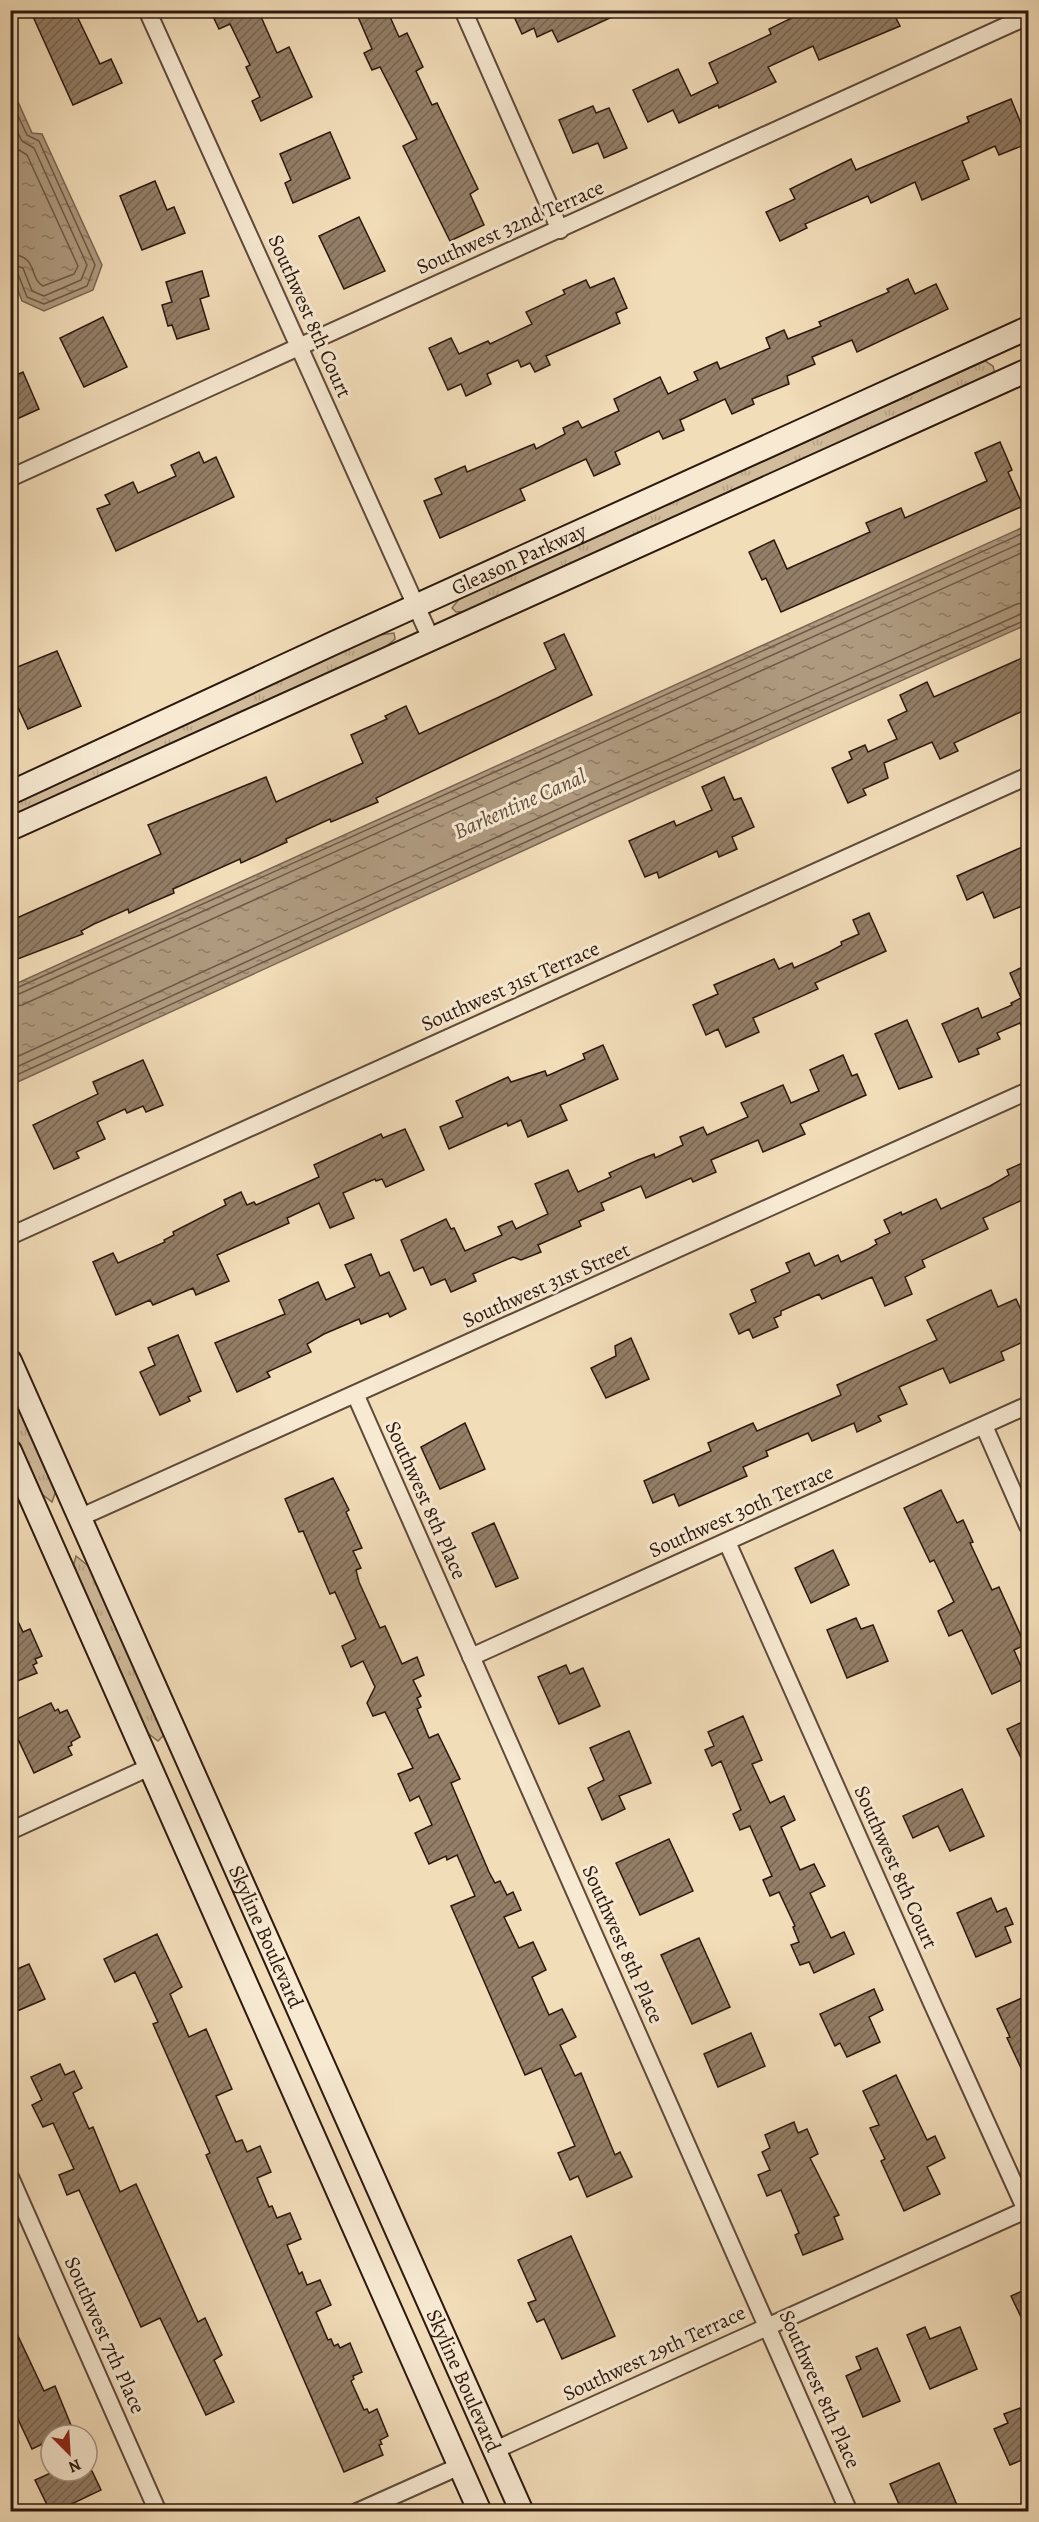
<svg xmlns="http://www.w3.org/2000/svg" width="1039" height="2522" viewBox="0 0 1039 2522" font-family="Alegreya,serif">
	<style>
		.grass { fill: url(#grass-tufts); stroke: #7f6a55; stroke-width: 1.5 }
		.water { fill: url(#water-ripples); stroke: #7b6652; stroke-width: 1.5 }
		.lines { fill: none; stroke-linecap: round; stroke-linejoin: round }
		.shore { stroke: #6e5946; stroke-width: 1.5 }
		.building { fill: url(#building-hatch); stroke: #2d180e; stroke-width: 1.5 }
		.street-casing { stroke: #5e4939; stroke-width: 20 }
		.secondary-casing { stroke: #2d180e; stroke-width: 26 }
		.street { stroke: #f7e9d2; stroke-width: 16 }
		.secondary { stroke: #f7e9d2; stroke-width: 22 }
		.labels { text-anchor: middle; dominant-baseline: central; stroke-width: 6; stroke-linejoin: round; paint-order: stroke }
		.street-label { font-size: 21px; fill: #2d180e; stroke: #f7e9d2 }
		.water-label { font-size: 22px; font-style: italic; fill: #614c3b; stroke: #f7e9d2 }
	</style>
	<defs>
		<pattern id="grass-tufts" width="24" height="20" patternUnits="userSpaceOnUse" patternTransform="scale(1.5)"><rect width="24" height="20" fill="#d1bc9c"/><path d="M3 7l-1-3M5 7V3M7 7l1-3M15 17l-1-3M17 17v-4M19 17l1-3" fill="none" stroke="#b4a185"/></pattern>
		<pattern id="water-ripples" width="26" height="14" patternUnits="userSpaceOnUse" patternTransform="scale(1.5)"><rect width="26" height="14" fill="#af9a7f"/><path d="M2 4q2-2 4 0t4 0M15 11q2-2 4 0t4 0" fill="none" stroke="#8f7d66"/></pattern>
		<pattern id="building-hatch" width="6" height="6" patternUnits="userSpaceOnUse" patternTransform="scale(1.5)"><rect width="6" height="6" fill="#937e67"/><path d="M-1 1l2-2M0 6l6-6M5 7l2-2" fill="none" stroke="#786653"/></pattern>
	</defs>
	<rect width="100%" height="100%" fill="#f2ddb9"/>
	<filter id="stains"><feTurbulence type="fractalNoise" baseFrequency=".00333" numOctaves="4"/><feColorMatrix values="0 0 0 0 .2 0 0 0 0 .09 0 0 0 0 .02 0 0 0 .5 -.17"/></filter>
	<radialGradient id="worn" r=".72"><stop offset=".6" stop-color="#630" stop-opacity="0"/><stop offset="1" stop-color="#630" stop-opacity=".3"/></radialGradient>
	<g class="grass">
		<polygon points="985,361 993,366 995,374 475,611 456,612 452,608 460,598"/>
		<polygon points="394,633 395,639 375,656 11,819 12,801 379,635"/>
		<polygon points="10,1385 57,1488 52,1502 38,1491 11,1429"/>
		<polygon points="76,1556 92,1569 163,1731 163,1736 158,1741 145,1731 73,1567"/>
	</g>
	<g class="water">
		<polygon points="10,84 32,133 42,134 102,265 93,290 44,311 22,301 11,272"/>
		<polygon points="1028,525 1028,624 601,815 11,1085 11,986"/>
	</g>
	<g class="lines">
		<g class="shore">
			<polyline points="10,98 27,135 39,141 95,265 87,286 44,304 27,297 18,274 10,271"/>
			<polyline points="10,117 22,141 34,148 87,265 81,280 44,296 32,291 23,268 10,264"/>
			<path d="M10,139L16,148L27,155L78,266L74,274L43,286C28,277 39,256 10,254"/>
			<polyline points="10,991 1028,531"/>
			<polyline points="10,998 1028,540"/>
			<polyline points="10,1007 22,1005 1028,550"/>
			<polyline points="10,1060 591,794 1017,604 1028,602"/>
			<polyline points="10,1070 595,802 1028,611"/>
			<polyline points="10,1078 598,809 1028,619"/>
		</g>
	</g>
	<g class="building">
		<polygon points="30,10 74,10 100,64 111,59 122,83 73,105"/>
		<polygon points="210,10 258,10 277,53 289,47 312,97 261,121 252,101 260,97 246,67 250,65 230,24 219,29"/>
		<polygon points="355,10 387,10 399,37 407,33 423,67 416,71 432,105 437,103 478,189 470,194 484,225 450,241 403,146 417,139 380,67 372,70 364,53 372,49"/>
		<polygon points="511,10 627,10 558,42 552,30 537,37 534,28 522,34"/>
		<polygon points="808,10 892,10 900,26 819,60 813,46 768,67 776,82 719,108 718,105 679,123 673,110 648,122 633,90 678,69 691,96 718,83 709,63 771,34 769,29"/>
		<polygon points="1011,99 1029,143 999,155 995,146 962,161 969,179 922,200 915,182 871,203 868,196 805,224 807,228 780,241 766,212 795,199 790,189 851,159 856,170 969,122 967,117"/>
		<polygon points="593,106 596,113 609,108 627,148 604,158 598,143 573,153 559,120"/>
		<polygon points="330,132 350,178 293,203 285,183 291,180 280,154"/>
		<polygon points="155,181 167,210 174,207 185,233 142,250 120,196"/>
		<polygon points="359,217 385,271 344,289 319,236"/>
		<polygon points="202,271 209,296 200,299 209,329 177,339 172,325 168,326 162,305 172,302 166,282"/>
		<polygon points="614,278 627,308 616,313 620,323 546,356 550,365 535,372 530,363 521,367 518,360 487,374 491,384 466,396 461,384 448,390 429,348 451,338 459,354 488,341 490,344 532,324 526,312 565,294 563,290 586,280 590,288"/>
		<polygon points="908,279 915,294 936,284 948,309 857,352 852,340 812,357 815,364 787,376 789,384 752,399 754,404 732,414 725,399 680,420 684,430 663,439 659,431 615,452 620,464 594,476 586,459 520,489 525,500 440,538 424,501 442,494 435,479 465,466 467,472 534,444 536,449 565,434 563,428 578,421 582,428 619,411 614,399 660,377 668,394 698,380 694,372 717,362 720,369 770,348 766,338 784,330 788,339 821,326 819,322 889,292 887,289"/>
		<polygon points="103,317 127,367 84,387 60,338"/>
		<polygon points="23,372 39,409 10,422 10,378"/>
		<polygon points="1000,442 1012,470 1008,472 1023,506 781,612 766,578 762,580 749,552 774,540 787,569 870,532 866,523 901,508 905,518 987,481 975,453"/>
		<polygon points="199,452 204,463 216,457 234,497 116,551 97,509 110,504 105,495 133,482 138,493 176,476 171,465"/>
		<polygon points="564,634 592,695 376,798 378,802 331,822 330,819 286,839 287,842 241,863 240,859 173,889 174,893 146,905 129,913 128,909 94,924 81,931 83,934 10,962 10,921 161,854 148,825 266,777 276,802 363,763 351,735 387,719 385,716 406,706 419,734 497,698 556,669 544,643"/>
		<polygon points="57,651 81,706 28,729 10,690 10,670"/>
		<polygon points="1029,655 1029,708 954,743 958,751 940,759 932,742 884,763 888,778 863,789 866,795 848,803 832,768 852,759 849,752 865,745 868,752 897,739 888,720 907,711 900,695 927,682 934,697"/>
		<polygon points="724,777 734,800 741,798 754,827 732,837 737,849 719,857 717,851 659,878 657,872 645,877 629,841 674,821 676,826 712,810 702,787"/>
		<polygon points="1029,844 1029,903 994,918 983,892 967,900 957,876"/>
		<polygon points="869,913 886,951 815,983 818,989 753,1018 759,1032 726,1047 718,1029 706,1035 693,1005 718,994 714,985 774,959 779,969 792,963 794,968 829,952 842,945 841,942 859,934 853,920"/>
		<polygon points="1029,964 1029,1042 1020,1023 997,1033 1000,1039 977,1049 979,1054 959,1062 942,1024 978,1008 982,1018 1012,1005 1011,1003 1021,998 1010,973"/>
		<polygon points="907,1020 932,1077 899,1089 875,1034"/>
		<polygon points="603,1045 618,1079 560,1105 567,1120 528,1137 521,1120 508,1126 507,1123 449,1149 440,1127 463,1117 456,1101 508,1077 511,1082 545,1071 547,1076 585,1059 583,1054"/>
		<polygon points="843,1055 852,1076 857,1074 866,1095 800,1124 805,1134 763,1152 758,1140 711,1160 716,1172 693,1182 691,1178 646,1198 641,1186 601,1203 604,1210 579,1221 581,1226 538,1245 541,1252 521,1260 513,1257 473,1274 476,1281 451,1292 445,1279 431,1285 423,1267 414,1271 401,1240 446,1219 451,1229 454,1228 465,1251 502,1235 498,1227 512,1221 516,1229 548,1214 535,1184 568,1170 578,1192 611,1177 609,1173 638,1160 654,1154 655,1158 683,1145 680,1137 703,1127 707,1135 748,1117 741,1103 783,1085 791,1103 819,1091 810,1070"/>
		<polygon points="143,1060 163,1105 146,1112 143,1106 127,1113 125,1109 97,1122 105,1139 76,1152 79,1158 54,1169 33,1125 98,1094 93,1082"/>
		<polygon points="405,1129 424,1170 386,1187 382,1179 376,1181 375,1179 343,1193 354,1218 330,1228 319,1203 287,1218 289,1223 217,1255 229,1281 196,1295 193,1288 153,1305 150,1300 116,1315 93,1262 113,1253 118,1263 165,1242 164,1240 174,1235 173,1232 226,1205 224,1200 241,1192 247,1205 254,1202 256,1205 319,1177 314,1165 381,1134 383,1138"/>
		<polygon points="1029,1160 1029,1197 983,1218 988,1229 922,1260 925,1267 905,1277 912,1294 885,1306 872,1277 822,1299 819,1294 781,1311 781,1315 774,1318 778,1327 753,1338 749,1329 739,1334 730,1314 756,1302 751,1290 790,1272 786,1263 809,1253 815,1266 838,1255 841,1262 869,1249 877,1244 875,1240 890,1233 884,1220 901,1212 902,1215 936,1199 941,1209 990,1186 1009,1175 1007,1170"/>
		<polygon points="371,1254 380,1276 389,1272 406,1309 390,1317 388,1313 361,1324 359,1319 324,1334 307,1344 311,1352 267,1372 270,1377 237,1392 215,1343 285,1314 279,1300 318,1282 326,1300 355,1287 345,1265"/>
		<polygon points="991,1290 998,1307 1016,1299 1029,1327 1029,1335 1021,1338 1023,1342 1001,1352 1004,1360 950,1383 943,1368 899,1387 907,1404 878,1416 881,1421 857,1432 854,1423 812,1441 808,1433 766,1451 768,1456 743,1467 747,1476 679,1506 674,1494 653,1503 644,1481 711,1451 708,1443 753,1423 757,1431 841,1395 837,1385 937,1340 927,1320"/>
		<polygon points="178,1335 201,1391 188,1397 190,1401 160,1415 140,1372 155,1365 148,1348"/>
		<polygon points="631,1338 649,1379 606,1398 591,1368 616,1356 615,1346"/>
		<polygon points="465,1423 485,1469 440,1489 421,1447"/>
		<polygon points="333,1478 349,1510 346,1512 362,1548 353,1551 361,1568 356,1570 359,1582 380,1628 385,1626 402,1664 417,1657 424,1675 413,1680 421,1696 417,1698 421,1707 417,1709 429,1738 438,1734 460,1779 451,1783 489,1872 495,1883 500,1881 507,1895 513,1892 521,1910 504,1917 519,1948 533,1942 546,1970 532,1977 549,2015 562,2009 576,2037 560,2045 575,2076 581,2073 615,2155 620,2152 632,2177 587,2197 578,2176 570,2180 558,2153 575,2146 541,2068 525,2075 451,1906 475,1896 457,1855 447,1860 446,1856 429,1864 415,1833 432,1825 419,1796 410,1801 398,1774 413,1768 385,1712 373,1716 367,1703 375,1687 363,1661 351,1667 342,1646 356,1639 335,1592 330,1594 303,1531 299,1532 285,1499"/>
		<polygon points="941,1490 957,1523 963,1520 973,1542 970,1543 992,1590 999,1587 1025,1645 1014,1650 1026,1678 992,1694 962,1630 949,1636 938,1611 954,1602 934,1560 930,1562 904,1508"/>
		<polygon points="494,1523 518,1578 496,1587 472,1533"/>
		<polygon points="833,1550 849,1585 811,1603 795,1568"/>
		<polygon points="10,1605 23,1632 30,1629 42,1656 35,1659 37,1663 33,1665 37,1673 10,1684"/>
		<polygon points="856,1618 861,1629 873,1625 888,1661 847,1678 827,1630"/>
		<polygon points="566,1665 570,1674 583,1668 600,1706 559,1724 538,1677"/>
		<polygon points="51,1703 55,1711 58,1709 60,1713 67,1710 80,1737 71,1742 72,1745 68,1747 72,1755 34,1773 10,1722"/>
		<polygon points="743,1716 762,1760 752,1764 770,1803 784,1796 795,1820 781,1827 800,1870 814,1864 825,1886 810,1893 831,1938 844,1932 854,1954 814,1973 809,1962 800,1965 791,1945 799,1942 793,1927 795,1926 779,1892 770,1896 763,1880 772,1876 750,1826 740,1830 733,1814 741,1810 721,1761 712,1766 705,1750 714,1746 708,1732"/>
		<polygon points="1029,1719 1029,1774 1007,1729"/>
		<polygon points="629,1731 651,1783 619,1796 625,1809 602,1820 588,1788 604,1780 590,1748"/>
		<polygon points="962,1789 984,1836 950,1851 938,1826 913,1838 903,1816"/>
		<polygon points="669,1839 693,1891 640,1915 616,1863"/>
		<polygon points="991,1898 997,1912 1006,1908 1013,1924 1005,1927 1011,1942 976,1957 957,1913"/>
		<polygon points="157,1934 182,1987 170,1994 189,2037 206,2029 232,2089 216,2096 236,2142 242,2140 247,2152 260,2146 271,2172 257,2178 269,2207 272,2206 277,2218 290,2213 301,2239 287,2245 299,2274 302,2272 307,2285 320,2280 331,2305 316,2312 328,2340 331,2339 334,2346 338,2344 340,2348 350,2343 362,2372 353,2376 354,2379 351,2381 364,2410 367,2409 369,2413 377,2409 388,2436 380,2440 382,2444 379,2445 383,2455 344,2472 206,2155 210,2153 153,2024 158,2022 135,1972 115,1982 104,1959"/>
		<polygon points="699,1938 730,2007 692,2024 661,1955"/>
		<polygon points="29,1964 45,1999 10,2014 10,1972"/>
		<polygon points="874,1989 883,2010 869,2017 880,2042 847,2057 840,2043 835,2046 820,2014"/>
		<polygon points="1029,1995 1029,2085 1007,2038 1010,2037 997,2009"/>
		<polygon points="751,2033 765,2066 718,2087 704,2054"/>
		<polygon points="60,2064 65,2075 74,2071 82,2088 73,2093 89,2129 93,2127 120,2192 136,2184 198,2322 205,2318 222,2355 214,2360 234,2402 206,2415 160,2318 141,2327 79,2190 67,2195 59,2175 74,2169 53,2123 43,2127 32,2105 42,2100 31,2077"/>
		<polygon points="896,2075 927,2140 935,2136 945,2158 927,2167 940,2194 904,2211 881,2161 885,2159 870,2128 879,2125 863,2091"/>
		<polygon points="794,2122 798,2133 807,2129 818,2154 810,2158 839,2215 834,2217 843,2239 803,2255 795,2235 799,2233 781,2190 767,2196 758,2175 770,2170 762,2152 770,2148 765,2135"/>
		<polygon points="571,2236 615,2336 562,2359 544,2319 537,2322 528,2303 536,2300 518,2260"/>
		<polygon points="1029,2288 1029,2334 1011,2296"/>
		<polygon points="10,2319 44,2391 55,2386 73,2430 62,2435 51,2435 51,2440 32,2449 10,2402"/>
		<polygon points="925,2327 930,2339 960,2327 977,2369 930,2389 907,2335"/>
		<polygon points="877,2348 900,2401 863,2417 846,2376 861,2369 856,2357"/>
		<polygon points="1020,2408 1023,2416 1029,2413 1029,2457 1010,2465 994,2429 1008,2423 1004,2414"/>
		<polygon points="939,2463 957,2505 943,2511 902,2511 890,2484"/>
		<polygon points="55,2471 92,2471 101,2490 57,2511 50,2511 35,2480"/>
	</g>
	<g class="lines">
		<g class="street-casing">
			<g id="street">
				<polyline points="147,10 431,639"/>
				<polyline points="463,10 560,230"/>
				<polyline points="10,478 1028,16"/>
				<polyline points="10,1236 1028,776"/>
				<polyline points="356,1396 849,2512"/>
				<polyline points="984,1426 1028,1526"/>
				<polyline points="81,1517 1028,1091"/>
				<polyline points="727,1542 932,2003 1026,2210"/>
				<polyline points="471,1657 1028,1405"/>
				<polyline points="10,1831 152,1766"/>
				<polyline points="10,2177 158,2512"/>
				<polyline points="495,2450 1028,2209"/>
				<polyline points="357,2512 460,2466"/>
			</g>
		</g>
		<g class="secondary-casing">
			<g id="secondary">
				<path id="s1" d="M10,793L336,642L1028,328"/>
				<polyline points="10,829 1028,370"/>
				<path id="s2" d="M10,1361L522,2512"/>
				<polyline points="10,1451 480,2512"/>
			</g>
		</g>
		<use href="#street" class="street"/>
		<use href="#secondary" class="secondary"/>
	</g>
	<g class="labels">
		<g class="street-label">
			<text transform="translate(510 227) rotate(-24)">Southwest 32nd Terrace</text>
			<text transform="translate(310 316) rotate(66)">Southwest 8th Court</text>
			<text stroke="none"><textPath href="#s1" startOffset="560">Gleason Parkway</textPath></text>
			<text transform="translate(510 986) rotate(-24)">Southwest 31st Terrace</text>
			<text transform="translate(546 1285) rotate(-24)">Southwest 31st Street</text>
			<text transform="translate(426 1500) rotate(66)">Southwest 8th Place</text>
			<text transform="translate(741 1511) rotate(-24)">Southwest 30th Terrace</text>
			<text transform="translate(896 1867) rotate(66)">Southwest 8th Court</text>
			<text stroke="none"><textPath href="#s2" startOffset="630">Skyline Boulevard</textPath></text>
			<text transform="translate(623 1944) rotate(66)">Southwest 8th Place</text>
			<text transform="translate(105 2335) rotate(66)">Southwest 7th Place</text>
			<text transform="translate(654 2353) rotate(-25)">Southwest 29th Terrace</text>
			<text stroke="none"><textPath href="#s2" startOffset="1116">Skyline Boulevard</textPath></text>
			<text transform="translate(820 2389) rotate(66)">Southwest 8th Place</text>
		</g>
		<g class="water-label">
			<text transform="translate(520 804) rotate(-24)">Barkentine Canal</text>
		</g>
	</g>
	<rect width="1039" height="2522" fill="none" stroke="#f2ddb9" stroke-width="36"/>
	<rect x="12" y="12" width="1015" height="2498" fill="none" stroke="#2d180e" stroke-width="3"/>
	<rect x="18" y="18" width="1003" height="2486" fill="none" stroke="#2d180e" stroke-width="1.5"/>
	<g transform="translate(69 2453) rotate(156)"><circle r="28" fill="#f7e9d2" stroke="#a69584" stroke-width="1.5"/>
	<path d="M0-4.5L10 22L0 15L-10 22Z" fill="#8f2418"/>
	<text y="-9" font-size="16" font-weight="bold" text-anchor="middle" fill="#2d180e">N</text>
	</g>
	<rect width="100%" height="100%" filter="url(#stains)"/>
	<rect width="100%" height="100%" fill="url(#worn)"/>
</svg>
